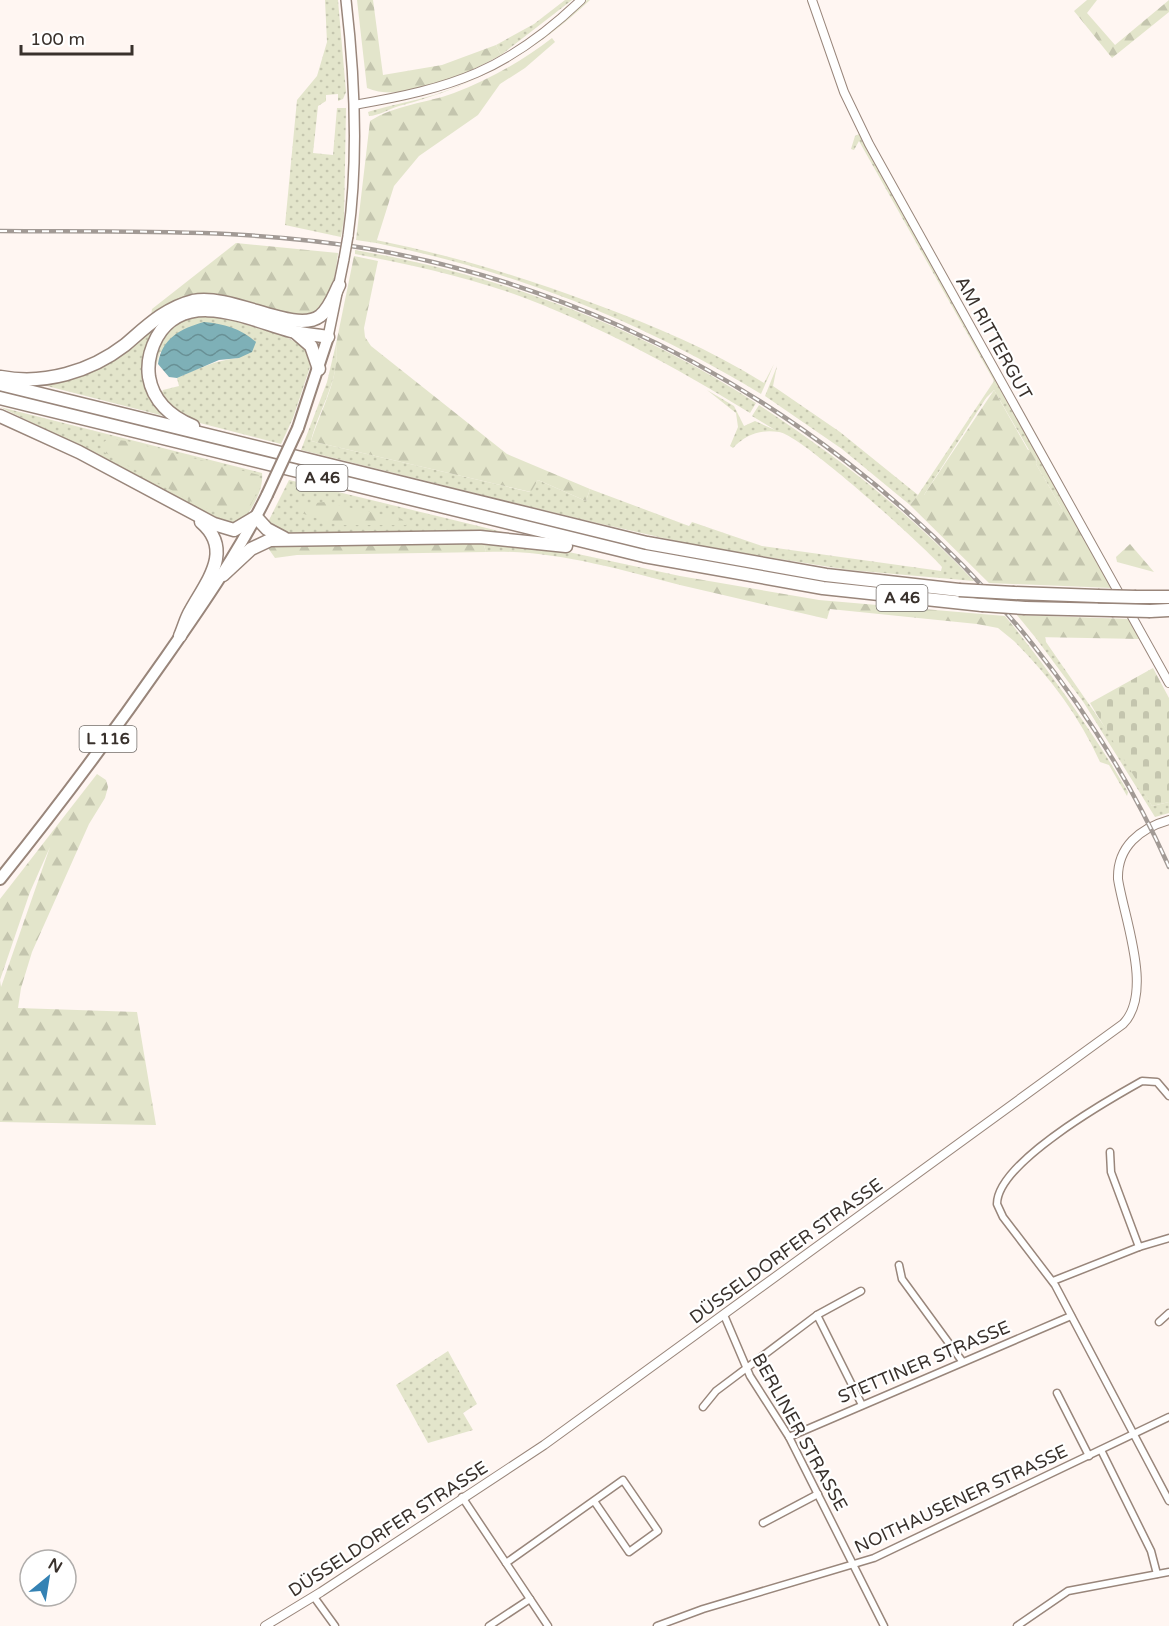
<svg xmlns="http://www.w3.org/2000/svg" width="1169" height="1626" viewBox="0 0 1169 1626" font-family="'Varela Round',sans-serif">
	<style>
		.grass { fill: url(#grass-dots) }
		.forest { fill: url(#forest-firs); fill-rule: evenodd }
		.cemetery { fill: url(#cemetery-stones) }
		.water { fill: url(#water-waves) }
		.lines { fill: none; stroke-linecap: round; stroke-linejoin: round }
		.minor-casing { stroke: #99867b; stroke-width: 9 }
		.tertiary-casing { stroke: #99867b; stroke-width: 10 }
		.secondary-casing { stroke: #99867b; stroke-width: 12 }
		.primary-casing { stroke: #99867b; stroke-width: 14 }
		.motorway-casing { stroke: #99867b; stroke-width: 15 }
		.minor { stroke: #fff; stroke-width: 6 }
		.tertiary { stroke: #fff; stroke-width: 8 }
		.secondary { stroke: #fff; stroke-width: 9 }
		.primary { stroke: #fff; stroke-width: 10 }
		.motorway { stroke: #fff; stroke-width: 12 }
		.rail-casing { stroke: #a29a95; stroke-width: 4.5 }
		.rail { stroke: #fff; stroke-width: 2; stroke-dasharray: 7; stroke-linecap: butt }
		.secondary-bridge-casing { stroke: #99867b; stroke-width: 12; stroke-linecap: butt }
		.primary-bridge-casing { stroke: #99867b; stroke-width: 14; stroke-linecap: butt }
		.motorway-bridge-casing { stroke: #99867b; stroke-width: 15; stroke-linecap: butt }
		.secondary-bridge { stroke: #fff; stroke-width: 9 }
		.primary-bridge { stroke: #fff; stroke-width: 10 }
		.motorway-bridge { stroke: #fff; stroke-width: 12 }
		.labels { text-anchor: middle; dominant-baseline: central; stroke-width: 4.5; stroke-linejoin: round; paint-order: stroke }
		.shield { fill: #fff; stroke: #746f6b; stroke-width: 1.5 }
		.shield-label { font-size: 16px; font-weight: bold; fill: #39312c }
		.street-label { font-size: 18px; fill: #39312c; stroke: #fff }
	</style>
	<defs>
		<pattern id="grass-dots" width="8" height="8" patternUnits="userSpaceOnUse" patternTransform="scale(1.5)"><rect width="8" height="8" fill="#e3e5cb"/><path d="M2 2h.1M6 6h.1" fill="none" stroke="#c4c5ae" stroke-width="1.8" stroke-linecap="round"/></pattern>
		<pattern id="forest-firs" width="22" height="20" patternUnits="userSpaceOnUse" patternTransform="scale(1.5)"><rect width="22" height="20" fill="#e3e5cb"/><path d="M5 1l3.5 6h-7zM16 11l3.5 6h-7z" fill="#c4c5ae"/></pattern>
		<pattern id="cemetery-stones" width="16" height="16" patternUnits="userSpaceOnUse" patternTransform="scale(1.5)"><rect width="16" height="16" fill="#e3e5cb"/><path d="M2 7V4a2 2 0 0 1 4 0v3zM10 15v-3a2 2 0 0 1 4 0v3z" fill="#c4c5ae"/></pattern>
		<pattern id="water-waves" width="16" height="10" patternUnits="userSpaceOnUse" patternTransform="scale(1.5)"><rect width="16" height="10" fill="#7eb0b7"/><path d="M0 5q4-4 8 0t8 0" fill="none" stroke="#689095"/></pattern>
	</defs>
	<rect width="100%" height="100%" fill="#fff6f2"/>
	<g class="grass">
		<polygon points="325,0 338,0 346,92 343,99 338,101 338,94 326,95 326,101 318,106 313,153 333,155 337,108 346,108 344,219 341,237 285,225 297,100 317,76 327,42"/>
		<polygon points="565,0 572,0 501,55 496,45 534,24"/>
		<path d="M587,0H590C534,53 473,87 399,106C389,109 378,116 369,116L368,112L371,111C392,105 413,101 434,95C493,76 542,43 587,0Z"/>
		<polygon points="859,134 1068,509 1062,509 1036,464 1037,457 1033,450 1029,450 994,390 986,398 924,495 918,495 910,505 842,449 765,396 777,366 773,386 840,432 918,495 994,381 859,141 854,150 851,149 855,136"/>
		<path d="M376,240C451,255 523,277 595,304C654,326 710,349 764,383L774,364L761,394C641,321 514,271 376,243Z"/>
		<path d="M355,250C496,274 636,325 756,403L750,413C676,367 596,324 514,294C463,276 408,264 355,254Z"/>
		<path d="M215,315L286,337L305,347L311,364L293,418L281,444L196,422L176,412L161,395L163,390L179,386L177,378C197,369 216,360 239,358L160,352L154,373C159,330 173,318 215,315Z"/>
		<path d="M165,318L144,369L168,417L43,385C91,381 129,348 165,318Z"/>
		<path d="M336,344C341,379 319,408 311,441L530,492L538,480L586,501L590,489L689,526L692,522L762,546L941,571L942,567C923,545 800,434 779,432C761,429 746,434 733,448L730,446L738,427L736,413L707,390L734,406L744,426L755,421L775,430L752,416L759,405C837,456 910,513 974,581L849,570L703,547L584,520L301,450L327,382Z"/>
		<path d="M0,407L262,473C264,490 252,509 242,522L229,526L114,463Z"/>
		<polygon points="289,480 507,533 463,531 300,536 277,530 268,522"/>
		<path d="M483,542L550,548L680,576V585C617,569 551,549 486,552Z"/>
		<path d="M1014,627C1056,680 1094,734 1128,792L1127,796L1109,765L1100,762C1079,716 1050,677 1014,641Z"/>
		<polygon points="1045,636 1046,642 1122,752 1152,806 1169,802 1169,813 1155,817 1084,703 1035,637"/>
		<polygon points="448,1351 477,1404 463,1413 473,1430 428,1443 396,1385"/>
	</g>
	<g class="forest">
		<path d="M357,0H373L383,75L442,65L496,45L501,55C469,73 404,104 367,88Z"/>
		<polygon points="1087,0 1097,0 1087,13 1115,45 1169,0 1169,12 1112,58 1074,11"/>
		<path d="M552,38L555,42L525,68L500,84L478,115L419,156L394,186L376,243L356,240L370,121C395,105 427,103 454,93C489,80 522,61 552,38Z"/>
		<path d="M236,243L338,253C328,353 283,304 221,295C197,292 173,307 151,316L152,309Z"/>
		<path d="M354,256L378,261L364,328L365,337L371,346L507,454L590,489L586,501L538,480L531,492L311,441C321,409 340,378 336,344Z"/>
		<polygon points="994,390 1028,450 1033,449 1037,457 1036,464 1062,509 1068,509 1112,588 989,583 910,505 918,495 924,495"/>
		<polygon points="108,439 127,441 259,475 257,492 249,508 227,512 203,508 102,451 101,444"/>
		<polygon points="324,502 402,519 407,525 337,525 298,512 297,505"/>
		<polygon points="483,542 486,552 297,555 275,558 268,548 277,545"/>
		<polygon points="1130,544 1154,572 1117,562 1116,557"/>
		<polygon points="680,576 819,600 1005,616 1014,627 1014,641 998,628 977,624 830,609 827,619 680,585"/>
		<polygon points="1017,615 1130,619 1140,639 1035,637"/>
		<path d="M97,774L106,780L108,787L105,798L89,824L32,952L21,988L18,1008L137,1012L156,1125L0,1122V899ZM50,847L1,987L0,980L30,892Z"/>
	</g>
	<polygon class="cemetery" points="1153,668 1169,698 1169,802 1152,806 1090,703"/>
	<path class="water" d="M204,322C224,324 240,328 256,342L252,352L239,358L219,360L177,378L169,377L158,364C162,338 180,329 204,322Z"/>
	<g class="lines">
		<g class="minor-casing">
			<g id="minor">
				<path d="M1169,1096L1157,1082L1142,1081C1108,1100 997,1163 997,1204L1003,1217L1055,1285L1169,1501"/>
				<polyline points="1110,1152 1111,1172 1139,1247"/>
				<polyline points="899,1265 902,1279 962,1361"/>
				<polyline points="1053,1281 1139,1247 1169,1238"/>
				<polyline points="724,1315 750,1376 789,1437 884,1626"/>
				<polyline points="817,1315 862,1405"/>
				<polyline points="1159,1322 1169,1313"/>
				<polyline points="1057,1393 1089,1456"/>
				<polyline points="703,1407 716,1391 817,1315 861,1291"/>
				<polyline points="789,1437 1071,1316"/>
				<polyline points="1101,1450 1151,1551 1157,1574"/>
				<polyline points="462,1497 548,1626"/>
				<polyline points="763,1523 818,1494"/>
				<polyline points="506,1563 623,1480 658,1531 629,1552 594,1501"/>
				<polyline points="314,1597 335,1626"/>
				<polyline points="489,1626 530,1599"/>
				<polyline points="657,1626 703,1609 874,1558 1169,1417"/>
				<polyline points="1017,1626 1068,1591 1169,1572"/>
			</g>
		</g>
		<g class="tertiary-casing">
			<g id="tertiary">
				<polyline points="812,0 844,92 869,144 1169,683"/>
				<path d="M354,105C453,88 507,71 581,0"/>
				<path d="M265,1626L321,1592L544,1445L1123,1024C1154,993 1124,918 1118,879C1117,847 1140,828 1169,820"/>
			</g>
		</g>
		<g class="secondary-casing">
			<g id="secondary">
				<path d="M346,0C355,78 359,158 348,236"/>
				<polyline points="328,337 344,259"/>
			</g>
		</g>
		<g class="primary-casing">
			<g id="primary">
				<polyline points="298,428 328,337"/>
				<path d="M0,879C58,807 113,733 166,657C203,604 239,552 267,495"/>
			</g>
		</g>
		<g class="motorway-casing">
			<g id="motorway">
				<polyline points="296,333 311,346 319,369"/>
				<path d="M1,377C44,385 90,372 125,345C146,327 165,308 193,301C232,293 295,335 320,316C330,308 334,295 339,285"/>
				<polyline points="0,384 647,543 826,575 959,590"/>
				<polyline points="0,398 644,556 823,588 982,605"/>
				<polyline points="0,416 79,452 214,524 234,530 256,517 267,529 284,538"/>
				<path d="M193,426C171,417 153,401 149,377C147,363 150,350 157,337C186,287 250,320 291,331C303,334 316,335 328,337"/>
				<polyline points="223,575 251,549 270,540 480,537 566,546"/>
				<polyline points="1014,593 1098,596"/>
				<polyline points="1136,597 1169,597"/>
				<polyline points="1025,608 1112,610"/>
				<polyline points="1150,611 1169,610"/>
				<path d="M180,636C184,627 186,618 191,610C207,581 234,550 201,522"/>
			</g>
		</g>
		<use href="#minor" class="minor"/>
		<use href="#tertiary" class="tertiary"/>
		<use href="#secondary" class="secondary"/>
		<use href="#primary" class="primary"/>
		<use href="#motorway" class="motorway"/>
		<g class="rail-casing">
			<path id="rail" d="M0,231C124,232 248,228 370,249C714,309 1027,548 1169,867"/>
		</g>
		<use href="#rail" class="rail"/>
		<g class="secondary-bridge-casing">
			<polyline id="secondary-bridge" points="344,259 348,236"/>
		</g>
		<g class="primary-bridge-casing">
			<polyline id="primary-bridge" points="267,495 298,428"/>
		</g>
		<g class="motorway-bridge-casing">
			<g id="motorway-bridge">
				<polyline points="959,590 1014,593"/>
				<polyline points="1098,596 1136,597"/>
				<polyline points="982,605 1025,608"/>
				<polyline points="1112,610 1150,611"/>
			</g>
		</g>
		<use href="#secondary-bridge" class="secondary-bridge"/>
		<use href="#primary-bridge" class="primary-bridge"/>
		<use href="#motorway-bridge" class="motorway-bridge"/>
	</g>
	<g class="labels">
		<g class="shield">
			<rect x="296.5" y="465" width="51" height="26" rx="4.5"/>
			<rect x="876.5" y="585" width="51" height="26" rx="4.5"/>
			<rect x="79.5" y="726" width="57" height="26" rx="4.5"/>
		</g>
		<g class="shield-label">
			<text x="322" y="478">A 46</text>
			<text x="902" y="598">A 46</text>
			<text x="108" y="739">L 116</text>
		</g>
		<g class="street-label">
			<text transform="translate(994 338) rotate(61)">AM RITTERGUT</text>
			<text transform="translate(786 1251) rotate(-36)">DÜSSELDORFER STRASSE</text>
			<text transform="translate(924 1362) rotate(-23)">STETTINER STRASSE</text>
			<text transform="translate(800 1432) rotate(61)">BERLINER STRASSE</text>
			<text transform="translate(961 1499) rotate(-25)">NOITHAUSENER STRASSE</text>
			<text transform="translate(388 1529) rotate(-33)">DÜSSELDORFER STRASSE</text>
		</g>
	</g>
	<g transform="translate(48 1578) rotate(30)"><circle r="28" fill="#ffffff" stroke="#b0adab" stroke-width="1.5"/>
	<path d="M0-4.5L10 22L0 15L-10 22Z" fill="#3482b4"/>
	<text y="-9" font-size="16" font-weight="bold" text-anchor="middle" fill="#39312c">N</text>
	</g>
	<path d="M21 45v9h111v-9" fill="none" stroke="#39312c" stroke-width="3"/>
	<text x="30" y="45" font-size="18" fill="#39312c" stroke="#ffffff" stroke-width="4.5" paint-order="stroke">100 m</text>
</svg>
